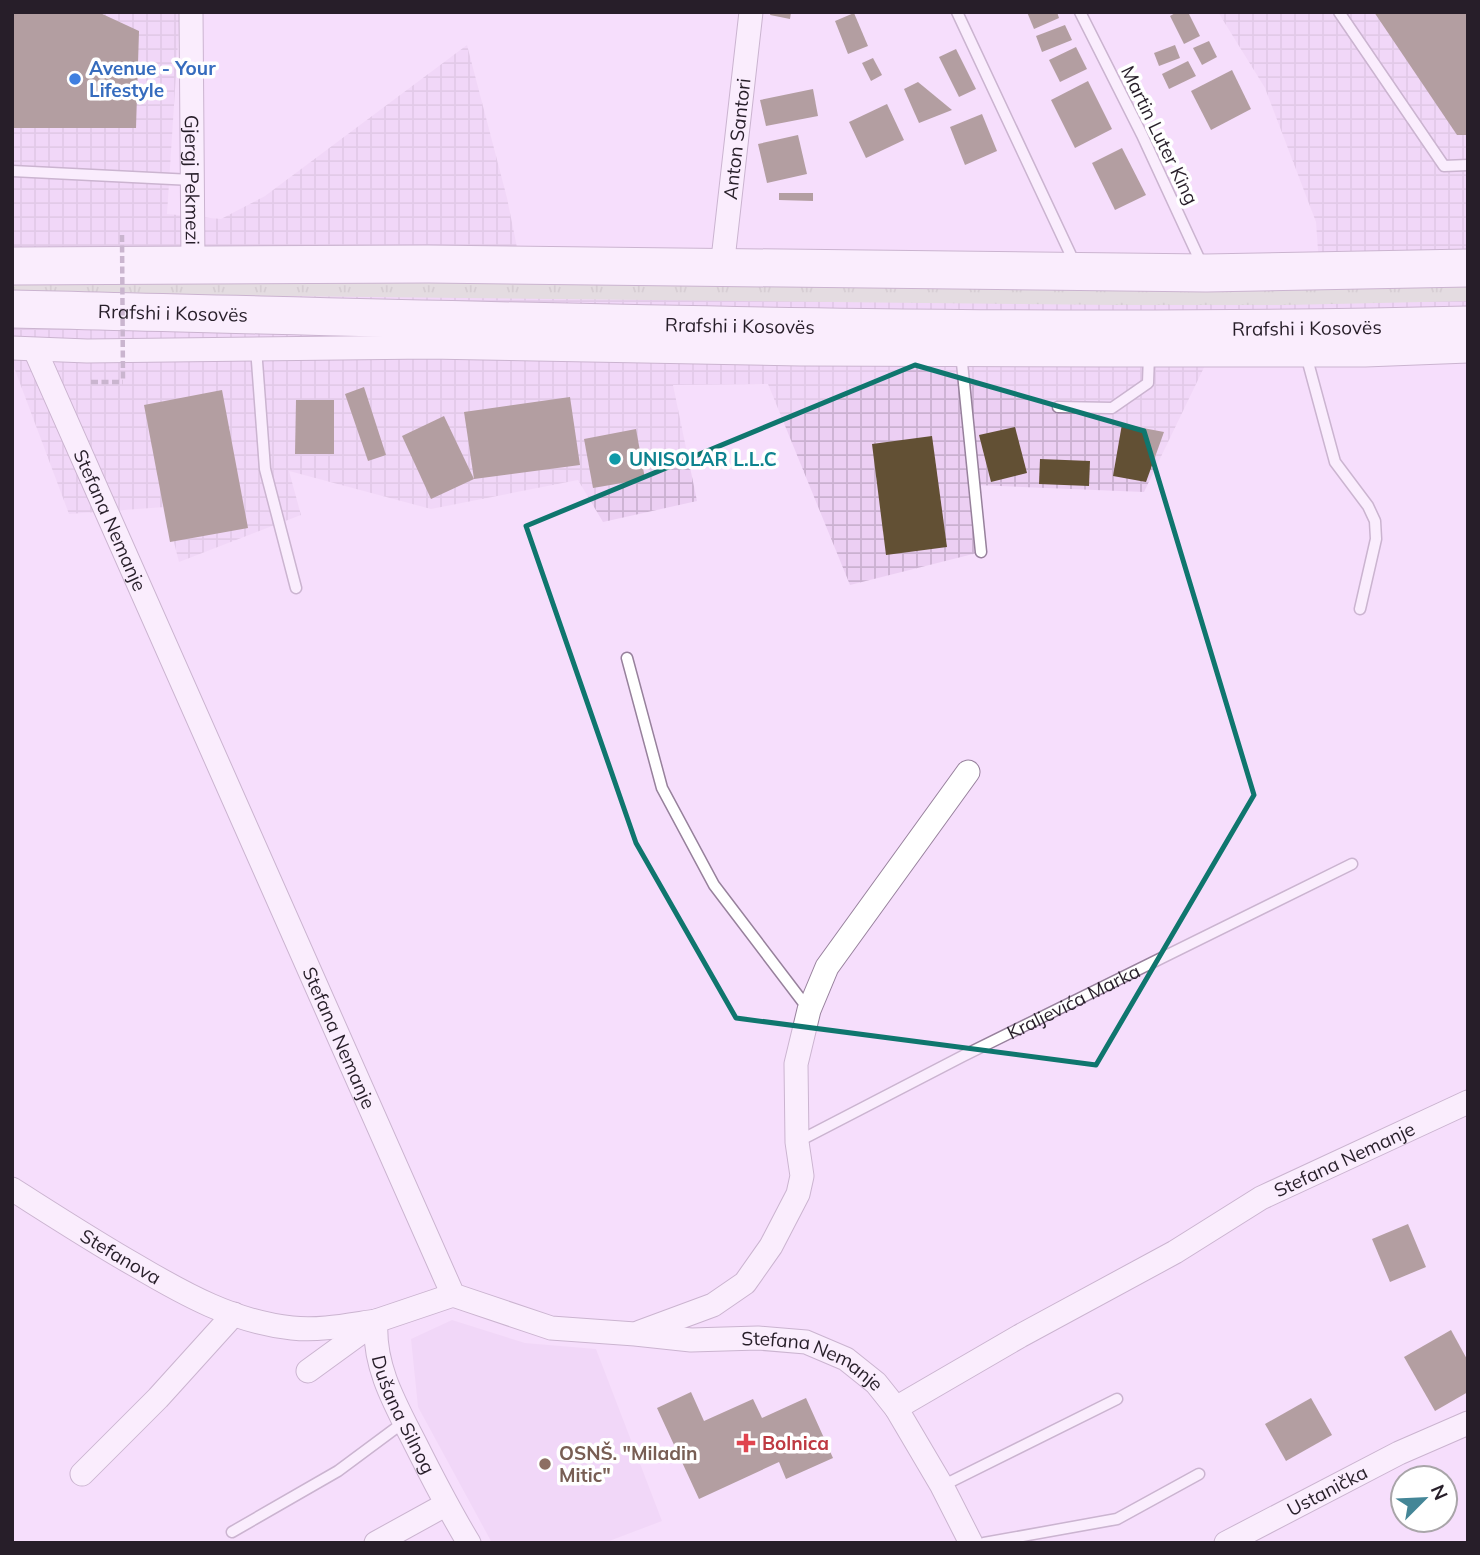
<svg xmlns="http://www.w3.org/2000/svg" width="1480" height="1555" viewBox="0 0 1480 1555" font-family="Mulish,sans-serif">
	<style>
		.built { fill: #eccff3 }
		.industrial { fill: url(#industrial-grid) }
		.grass { fill: url(#grass-tufts) }
		.building { fill: #625034 }
		.lines { fill: none; stroke-linecap: round; stroke-linejoin: round }
		.service-casing { stroke: #97819c; stroke-width: 13 }
		.minor-casing { stroke: #97819c; stroke-width: 25 }
		.trunk-casing { stroke: #97819c; stroke-width: 39 }
		.path { stroke: #948499; stroke-width: 4.5; stroke-dasharray: 7 3.5; stroke-linecap: butt }
		.service { stroke: #fff; stroke-width: 10 }
		.minor { stroke: #fff; stroke-width: 23 }
		.trunk { stroke: #fff; stroke-width: 37 }
		.path-bridge { stroke: #948499; stroke-width: 4.5; stroke-dasharray: 7 3.5; stroke-linecap: butt }
		.marked { fill: none; stroke: #0f766e; stroke-width: 5; stroke-linejoin: round }
		.shop-dot { fill: #3f7fe0; stroke: #fff; stroke-width: 2.5 }
		.culture-dot { fill: #0f9aa8; stroke: #fff; stroke-width: 2.5 }
		.health-dot { fill: #e0444e; stroke: #fff; stroke-width: 2.5 }
		.education-dot { fill: #8d6e63; stroke: #fff; stroke-width: 2.5 }
		.labels { text-anchor: middle; dominant-baseline: central; stroke-width: 7; stroke-linejoin: round; paint-order: stroke }
		.shop-label { font-size: 19px; font-weight: bold; fill: #366cbe; stroke: #fff; text-anchor: start }
		.street-label { font-size: 19px; fill: #271e29; stroke: #fff }
		.culture-label { font-size: 19px; font-weight: bold; fill: #0d838f; stroke: #fff; text-anchor: start }
		.health-label { font-size: 19px; font-weight: bold; fill: #be3a42; stroke: #fff; text-anchor: start }
		.education-label { font-size: 19px; font-weight: bold; fill: #785e54; stroke: #fff; text-anchor: start }
	</style>
	<defs>
		<pattern id="industrial-grid" width="8" height="8" patternUnits="userSpaceOnUse" patternTransform="scale(1.75)"><rect width="8" height="8" fill="#eccff3"/><path d="M0 4h8M4 0v8" fill="none" stroke="#cab1d0"/></pattern>
		<pattern id="grass-tufts" width="24" height="20" patternUnits="userSpaceOnUse" patternTransform="scale(1.75)"><rect width="24" height="20" fill="#ced9c0"/><path d="M3 7l-1-3M5 7V3M7 7l1-3M15 17l-1-3M17 17v-4M19 17l1-3" fill="none" stroke="#b1baa5"/></pattern>
	</defs>
	<rect width="100%" height="100%" fill="#f6defc"/>
	<polygon class="built" points="452,1320 525,1343 596,1349 662,1521 604,1543 492,1543 418,1407 411,1339"/>
	<polygon class="industrial" points="12,12 180,12 167,214 221,219 265,196 467,45 507,198 526,292 1321,293 1316,222 1265,88 1218,12 1468,12 1468,359 1209,357 1144,492 976,485 981,552 850,585 768,384 673,385 697,501 603,522 578,480 431,509 289,471 301,515 179,562 165,507 69,514 12,362"/>
	<polygon class="grass" points="12,280 1468,284 1468,301 1286,305 1117,305 87,294 12,292"/>
	<g class="building">
		<polygon points="12,12 98,12 139,31 136,128 12,128"/>
		<polygon points="771,12 791,12 790,19 770,15"/>
		<polygon points="1027,12 1057,12 1059,18 1034,29"/>
		<polygon points="1177,12 1188,12 1200,36 1184,44 1170,16"/>
		<polygon points="1374,12 1468,12 1468,135 1457,135"/>
		<polygon points="854,13 868,46 848,54 835,21"/>
		<polygon points="1065,25 1072,40 1042,52 1036,36"/>
		<polygon points="1209,41 1217,57 1202,65 1193,48"/>
		<polygon points="1175,45 1180,58 1159,66 1154,53"/>
		<polygon points="1076,47 1087,69 1060,82 1049,60"/>
		<polygon points="956,49 976,89 959,97 939,57"/>
		<polygon points="873,58 882,75 871,81 862,63"/>
		<polygon points="1188,61 1196,76 1169,89 1162,74"/>
		<polygon points="1232,70 1251,109 1211,130 1191,91"/>
		<polygon points="1088,81 1112,129 1075,148 1051,100"/>
		<polygon points="918,82 952,110 919,123 904,89"/>
		<polygon points="813,89 818,116 766,126 760,100"/>
		<polygon points="887,104 904,140 866,158 849,122"/>
		<polygon points="982,114 997,151 965,165 950,127"/>
		<polygon points="798,135 807,174 767,183 758,144"/>
		<polygon points="1122,148 1146,195 1115,210 1092,163"/>
		<polygon points="779,193 813,193 813,201 779,200"/>
		<polygon points="364,387 386,455 368,461 345,394"/>
		<polygon points="222,390 248,528 170,542 144,405"/>
		<polygon points="570,397 580,465 474,479 464,412"/>
		<polygon points="296,400 334,400 334,454 295,454"/>
		<polygon points="444,416 474,479 431,499 402,436"/>
		<polygon points="1122,424 1164,432 1146,482 1113,476"/>
		<polygon points="1015,427 1027,473 991,482 979,435"/>
		<polygon points="636,429 645,479 593,488 584,439"/>
		<polygon points="932,436 947,547 886,555 872,444"/>
		<polygon points="1040,459 1090,461 1089,486 1039,484"/>
		<polygon points="1408,1224 1426,1267 1390,1282 1372,1239"/>
		<polygon points="1451,1330 1468,1361 1468,1392 1435,1411 1404,1357"/>
		<polygon points="691,1392 704,1421 753,1399 762,1418 806,1398 833,1458 786,1479 779,1462 699,1499 657,1408"/>
		<polygon points="1311,1398 1332,1435 1286,1461 1265,1424"/>
	</g>
	<g class="lines">
		<g class="service-casing">
			<g id="service">
				<polyline points="957,12 1076,266"/>
				<polyline points="1080,12 1142,135 1203,267"/>
				<polyline points="1339,12 1444,166 1468,165"/>
				<polyline points="12,171 192,180"/>
				<polyline points="256,348 265,469 296,588"/>
				<polyline points="961,353 981,552"/>
				<polyline points="1306,355 1335,462 1368,506 1375,521 1376,539 1360,609"/>
				<polyline points="1058,407 1112,408 1148,383 1149,355"/>
				<polyline points="627,658 662,788 714,885 809,1010"/>
				<path id="s1" d="M797,1142L963,1056L1352,864"/>
				<polyline points="942,1486 1117,1399"/>
				<polyline points="232,1532 338,1471 404,1422"/>
				<polyline points="984,1543 1117,1519 1199,1474"/>
			</g>
		</g>
		<g class="minor-casing">
			<g id="minor">
				<path id="s2" d="M191,12L193,264"/>
				<path id="s3" d="M722,268L751,12"/>
				<polyline points="12,348 87,351 429,347 800,354 1110,355 1365,355 1468,351"/>
				<path id="s4" d="M35,350L453,1295L551,1328L635,1334L691,1340L758,1338L806,1342L846,1359L876,1383L896,1408L942,1486L971,1543"/>
				<path id="s5" d="M12,1189C53,1215 93,1241 135,1265C184,1294 234,1322 292,1328C320,1331 348,1325 376,1321"/>
				<path id="s6" d="M453,1295L376,1321C373,1366 395,1404 415,1443C432,1477 449,1510 469,1543"/>
				<polyline points="640,1332 713,1305 745,1283 771,1246 798,1194 802,1176 797,1142 796,1064 809,1010 827,967 968,772"/>
				<polyline points="308,1371 374,1323"/>
				<path id="s7" d="M896,1408L1020,1336L1175,1252L1261,1198L1468,1102"/>
				<polyline points="82,1474 158,1398 234,1314"/>
				<polyline points="376,1543 445,1505"/>
				<path id="s8" d="M1226,1543L1399,1453L1468,1423"/>
			</g>
		</g>
		<g class="trunk-casing">
			<g id="trunk">
				<polyline points="12,266 428,264 1206,273 1468,268"/>
				<path id="s9" d="M12,309C497,320 983,337 1468,325"/>
			</g>
		</g>
		<polyline class="path" points="91,382 123,382"/>
		<use href="#service" class="service"/>
		<use href="#minor" class="minor"/>
		<use href="#trunk" class="trunk"/>
		<polyline class="path-bridge" points="122,235 123,382"/>
	</g>
	<path d="M0 0H1480V1555H0ZM915,365L1144,431L1254,795L1096,1065L736,1018L636,843L526,526Z" fill="#f6defc" fill-opacity=".55" fill-rule="evenodd"/>
	<path class="marked" d="M915,365L1144,431L1254,795L1096,1065L736,1018L636,843L526,526Z"/>
	<circle class="shop-dot" cx="75" cy="79" r="7"/>
	<circle class="culture-dot" cx="615" cy="459" r="7"/>
	<path class="health-dot" d="M742.5 1432.5h7v7h7v7h-7v7h-7v-7h-7v-7h7z"/>
	<circle class="education-dot" cx="545" cy="1464" r="7"/>
	<g class="labels">
		<g class="shop-label">
			<text x="89" y="68">Avenue - Your<tspan x="89" dy="22">Lifestyle</tspan></text>
		</g>
		<g class="street-label">
			<text transform="translate(1160 135) rotate(64)">Martin Luter King</text>
			<text stroke="none"><textPath href="#s3" startOffset="130">Anton Santori</textPath></text>
			<text stroke="none"><textPath href="#s2" startOffset="168">Gjergj Pekmezi</textPath></text>
			<text stroke="none"><textPath href="#s9" startOffset="161">Rrafshi i Kosovës</textPath></text>
			<text stroke="none"><textPath href="#s9" startOffset="728">Rrafshi i Kosovës</textPath></text>
			<text stroke="none"><textPath href="#s9" startOffset="1295">Rrafshi i Kosovës</textPath></text>
			<text stroke="none"><textPath href="#s4" startOffset="186">Stefana Nemanje</textPath></text>
			<text stroke="none"><textPath href="#s1" startOffset="310">Kraljevića Marka</textPath></text>
			<text stroke="none"><textPath href="#s4" startOffset="752">Stefana Nemanje</textPath></text>
			<text stroke="none"><textPath href="#s7" startOffset="513">Stefana Nemanje</textPath></text>
			<text stroke="none"><textPath href="#s5" startOffset="128">Stefanova</textPath></text>
			<text stroke="none"><textPath href="#s4" startOffset="1404">Stefana Nemanje</textPath></text>
			<text stroke="none"><textPath href="#s6" startOffset="180">Dušana Silnog</textPath></text>
			<text stroke="none"><textPath href="#s8" startOffset="114">Ustanička</textPath></text>
		</g>
		<g class="culture-label">
			<text x="629" y="459">UNISOLAR L.L.C</text>
		</g>
		<g class="health-label">
			<text x="762" y="1443">Bolnica</text>
		</g>
		<g class="education-label">
			<text x="559" y="1453">OSNŠ. "Miladin<tspan x="559" dy="22">Mitic"</tspan></text>
		</g>
	</g>
	<rect width="1480" height="1555" fill="none" stroke="#271e29" stroke-width="28"/>
	<g transform="translate(1424 1499) rotate(66)"><circle r="33" fill="#ffffff" stroke="#a9a5a9" stroke-width="2"/>
	<path d="M0-5L12 26L0 18L-12 26Z" fill="#448697"/>
	<text y="-10" font-size="19" font-weight="bold" text-anchor="middle" fill="#271e29">N</text>
	</g>
</svg>
